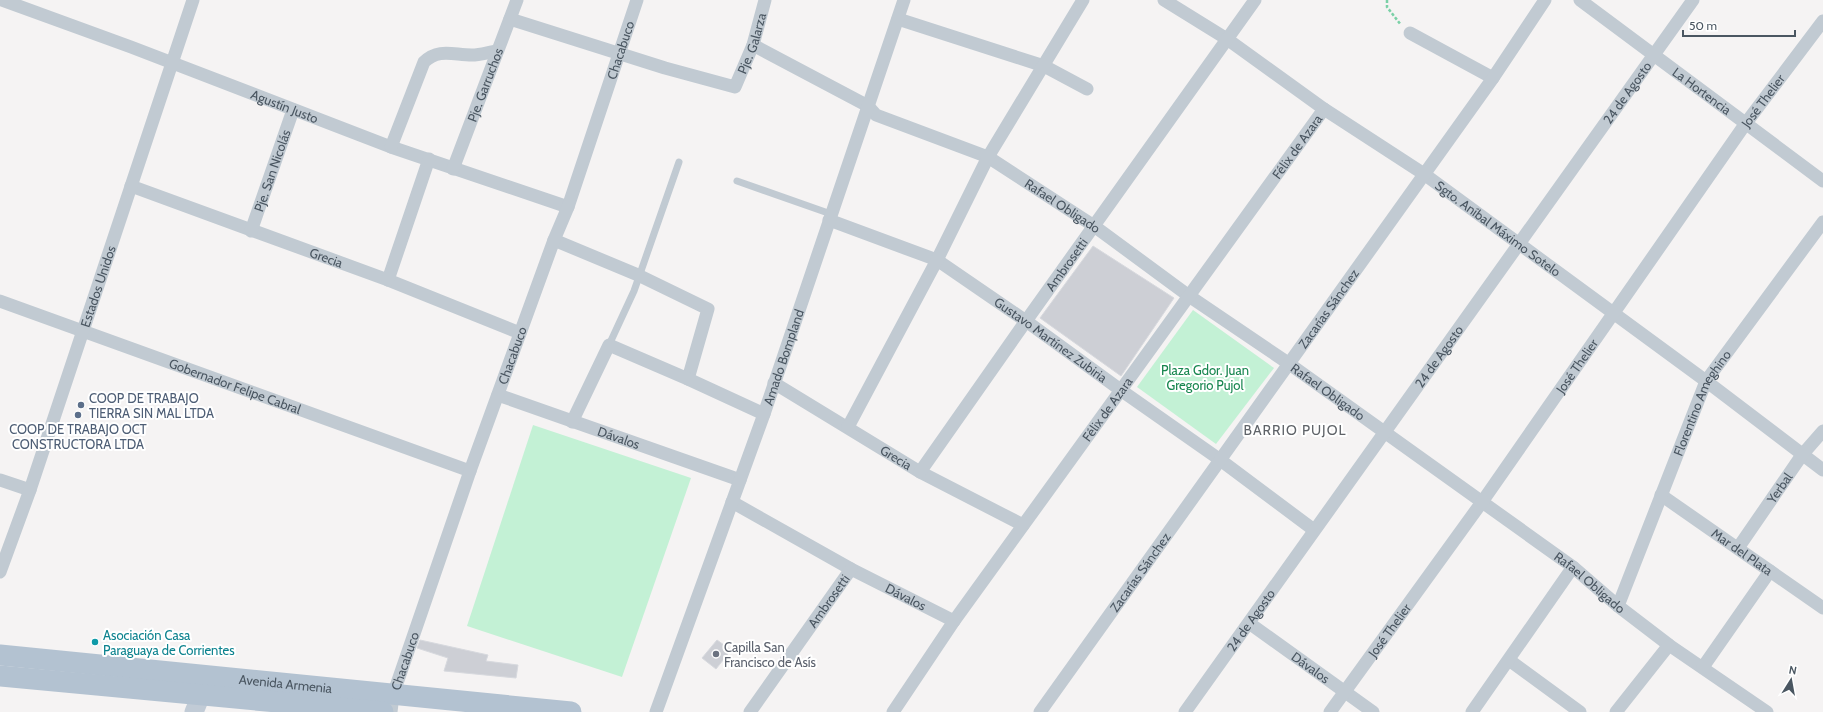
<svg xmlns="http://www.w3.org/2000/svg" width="1823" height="712" viewBox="0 0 1823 712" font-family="Cabin,sans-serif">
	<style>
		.green { fill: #c3f1d5 }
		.building { fill: #cdcfd5; stroke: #d7d9de }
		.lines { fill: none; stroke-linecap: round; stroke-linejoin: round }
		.path { stroke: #7ad0a6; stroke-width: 2.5; stroke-dasharray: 3 2; stroke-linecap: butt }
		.lane { stroke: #c1cad2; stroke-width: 7 }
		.street { stroke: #c1cad2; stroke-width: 13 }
		.secondary { stroke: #c1cbd6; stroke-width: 19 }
		.primary { stroke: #b3c2d1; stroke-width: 21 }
		.service-dot { fill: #5c6f8a; stroke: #fff; stroke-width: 1.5 }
		.culture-dot { fill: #0f9aa8; stroke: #fff; stroke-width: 1.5 }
		.worship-dot { fill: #6b7280; stroke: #fff; stroke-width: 1.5 }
		.labels { text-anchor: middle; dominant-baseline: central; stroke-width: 4; stroke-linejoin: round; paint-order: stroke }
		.street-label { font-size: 13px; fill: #4a5661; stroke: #fff }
		.park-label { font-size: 13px; fill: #17864f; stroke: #fff }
		.service-label { font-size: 13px; fill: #4e5e75; stroke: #fff; text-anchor: start }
		.culture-label { font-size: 13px; fill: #0d838f; stroke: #fff; text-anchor: start }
		.worship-label { font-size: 13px; fill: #5b616d; stroke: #fff; text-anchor: start }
		.neighbourhood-label { font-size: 14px; letter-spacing: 1px; fill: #5f6368; stroke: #fff }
	</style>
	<rect width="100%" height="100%" fill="#f5f3f3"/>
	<g class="green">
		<polygon points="1193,310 1274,368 1216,444 1137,387"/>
		<polygon points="533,425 691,478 622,677 467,626"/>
	</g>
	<g class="building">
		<polygon points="1093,246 1174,298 1121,376 1040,318"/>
		<polygon points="420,640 488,655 486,661 518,665 516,678 444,671 448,658 417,648"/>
		<polygon points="717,640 731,650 716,669 702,658"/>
	</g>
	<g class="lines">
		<polyline class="path" points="1387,0 1387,7 1401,25"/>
		<g class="lane">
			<polyline points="737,181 831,214"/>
			<polyline points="609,345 634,291 679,162"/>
		</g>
		<g class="street">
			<path id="s1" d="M2,0L131,47L391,147L568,207"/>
			<path id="s2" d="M1164,0L1227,39L1324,109L1424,174L1706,381L1823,470"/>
			<path id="s3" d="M1580,0L1823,181"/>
			<path id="s4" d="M510,19L665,68L735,87L753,45L765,0"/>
			<polyline points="898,19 1044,66 1087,89"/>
			<polyline points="1410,33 1493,78"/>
			<path id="s5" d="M753,45L868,106L876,115L988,157L1094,226L1189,296L1288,363L1573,567L1618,606L1669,645L1767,712"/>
			<path d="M391,147L424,62C439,48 453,55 472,55C480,55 489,52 497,51"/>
			<path id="s6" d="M453,169L517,0"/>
			<path id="s7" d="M131,186L388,280L520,333"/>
			<path id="s8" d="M829,220L937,260L1026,321L1122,391L1219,459L1314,530"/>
			<path id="s9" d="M251,231L293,110"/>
			<polyline points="554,240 638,275 708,309 688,379"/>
			<polyline points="388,280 429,159"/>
			<path id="s10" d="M0,301L470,471"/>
			<path id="s11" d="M774,383L920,472L1023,525"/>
			<path id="s12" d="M498,395L740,480"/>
			<polyline points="572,422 609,345 688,379 764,414"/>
			<polyline points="848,427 937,260 988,157 1083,0"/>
			<path id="s13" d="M920,472L1026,321L1255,0"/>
			<polyline points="0,480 30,490"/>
			<path id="s14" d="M1661,495L1823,608"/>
			<path id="s15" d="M732,502L851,569L954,621"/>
			<path id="s16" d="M1738,548L1802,455L1823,431"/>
			<path id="s17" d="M0,572L30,490L193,0"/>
			<path id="s18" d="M1618,606L1706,381L1823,222"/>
			<path id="s19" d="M1249,623L1373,712"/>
			<polyline points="1509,660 1580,712"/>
			<polyline points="1703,667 1770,571"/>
			<path id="s20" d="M391,712L393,695L470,471L554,240L568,207L637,0"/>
			<path id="s21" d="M656,712L764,414L904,0"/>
			<path id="s22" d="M750,712L851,569"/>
			<path id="s23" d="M893,712L954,621L1324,109"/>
			<path id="s24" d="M1040,712L1493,78L1545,0"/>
			<path id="s25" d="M1185,712L1693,0"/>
			<path id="s26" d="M1330,712L1482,502L1746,123L1823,21"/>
			<polyline points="1472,712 1573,567"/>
			<polyline points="1616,712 1669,645"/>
		</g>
		<polyline class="secondary" points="194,712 201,695 202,681"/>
		<g class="primary">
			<path id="s27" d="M0,655L571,712"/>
			<polyline points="0,676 383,712"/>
		</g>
	</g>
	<g class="service-dot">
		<circle cx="81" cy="405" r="4"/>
		<circle cx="78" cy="415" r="4"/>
	</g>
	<circle class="culture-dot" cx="95" cy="642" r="4"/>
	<circle class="worship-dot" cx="716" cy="654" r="4"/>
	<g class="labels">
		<g class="street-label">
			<text stroke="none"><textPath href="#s4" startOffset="282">Pje. Galarza</textPath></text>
			<text stroke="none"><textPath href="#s20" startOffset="701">Chacabuco</textPath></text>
			<text stroke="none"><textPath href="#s6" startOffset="90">Pje. Garruchos</textPath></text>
			<text stroke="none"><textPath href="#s3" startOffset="152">La Hortencia</textPath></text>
			<text stroke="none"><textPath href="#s25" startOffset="761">24 de Agosto</textPath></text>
			<text stroke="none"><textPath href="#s26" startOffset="749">José Thelier</textPath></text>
			<text stroke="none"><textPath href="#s1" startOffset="302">Agustín Justo</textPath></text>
			<text stroke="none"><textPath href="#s23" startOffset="695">Félix de Azara</textPath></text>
			<text stroke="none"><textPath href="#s9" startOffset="64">Pje. San Nicolás</textPath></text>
			<text stroke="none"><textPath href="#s5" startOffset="351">Rafael Obligado</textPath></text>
			<text stroke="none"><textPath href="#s2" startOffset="405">Sgto. Aníbal Máximo Sotelo</textPath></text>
			<text stroke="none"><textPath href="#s7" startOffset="208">Grecia</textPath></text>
			<text stroke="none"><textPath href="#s13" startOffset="254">Ambrosetti</textPath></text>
			<text stroke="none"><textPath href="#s17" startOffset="302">Estados Unidos</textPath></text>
			<text stroke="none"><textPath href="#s24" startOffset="496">Zacarías Sánchez</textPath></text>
			<text stroke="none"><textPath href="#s8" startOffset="254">Gustavo Martínez Zubiria</textPath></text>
			<text stroke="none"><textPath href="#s20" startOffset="377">Chacabuco</textPath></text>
			<text stroke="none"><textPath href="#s25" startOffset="437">24 de Agosto</textPath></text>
			<text stroke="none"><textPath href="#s21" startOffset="377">Amado Bompland</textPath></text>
			<text stroke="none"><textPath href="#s26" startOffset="425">José Thelier</textPath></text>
			<text stroke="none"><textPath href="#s10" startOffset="250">Gobernador Felipe Cabral</textPath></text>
			<text stroke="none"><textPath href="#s5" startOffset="675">Rafael Obligado</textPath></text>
			<text stroke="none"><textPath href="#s18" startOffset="220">Florentino Ameghino</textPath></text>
			<text stroke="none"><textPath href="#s23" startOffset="371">Félix de Azara</textPath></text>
			<text stroke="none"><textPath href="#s12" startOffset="128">Dávalos</textPath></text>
			<text stroke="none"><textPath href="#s11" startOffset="143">Grecia</textPath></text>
			<text stroke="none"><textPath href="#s16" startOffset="73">Yerbal</textPath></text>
			<text stroke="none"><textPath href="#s14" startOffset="99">Mar del Plata</textPath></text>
			<text stroke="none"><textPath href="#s24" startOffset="172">Zacarías Sánchez</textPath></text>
			<text stroke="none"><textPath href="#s5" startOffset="999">Rafael Obligado</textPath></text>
			<text stroke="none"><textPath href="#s15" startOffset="198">Dávalos</textPath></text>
			<text stroke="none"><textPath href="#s22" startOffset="136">Ambrosetti</textPath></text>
			<text stroke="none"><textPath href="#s25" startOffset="113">24 de Agosto</textPath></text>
			<text stroke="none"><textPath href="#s26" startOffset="101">José Thelier</textPath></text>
			<text stroke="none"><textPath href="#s20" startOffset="53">Chacabuco</textPath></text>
			<text stroke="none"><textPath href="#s19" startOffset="76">Dávalos</textPath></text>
			<text stroke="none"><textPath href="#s27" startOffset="287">Avenida Armenia</textPath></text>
		</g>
		<g class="park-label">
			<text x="1205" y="370">Plaza Gdor. Juan<tspan x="1205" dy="15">Gregorio Pujol</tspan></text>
		</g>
		<g class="service-label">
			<text x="89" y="398">COOP DE TRABAJO<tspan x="89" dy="15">TIERRA SIN MAL LTDA</tspan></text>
			<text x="78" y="429" text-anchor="middle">COOP DE TRABAJO OCT<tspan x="78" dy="15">CONSTRUCTORA LTDA</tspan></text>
		</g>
		<g class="culture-label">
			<text x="103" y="635">Asociación Casa<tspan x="103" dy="15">Paraguaya de Corrientes</tspan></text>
		</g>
		<g class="worship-label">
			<text x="724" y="647">Capilla San<tspan x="724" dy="15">Francisco de Asís</tspan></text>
		</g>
		<g class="neighbourhood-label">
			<text x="1295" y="430">BARRIO PUJOL</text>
		</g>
	</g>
	<g transform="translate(1791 680) rotate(11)" stroke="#ffffff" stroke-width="3" paint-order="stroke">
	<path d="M0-3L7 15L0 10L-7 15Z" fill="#4a5661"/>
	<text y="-6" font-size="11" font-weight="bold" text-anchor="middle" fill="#4a5661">N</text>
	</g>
	<path d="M1683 30v6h112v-6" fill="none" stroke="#4a5661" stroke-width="2"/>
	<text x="1689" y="30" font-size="12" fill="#4a5661" stroke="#ffffff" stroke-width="3" paint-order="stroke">50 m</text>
</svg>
